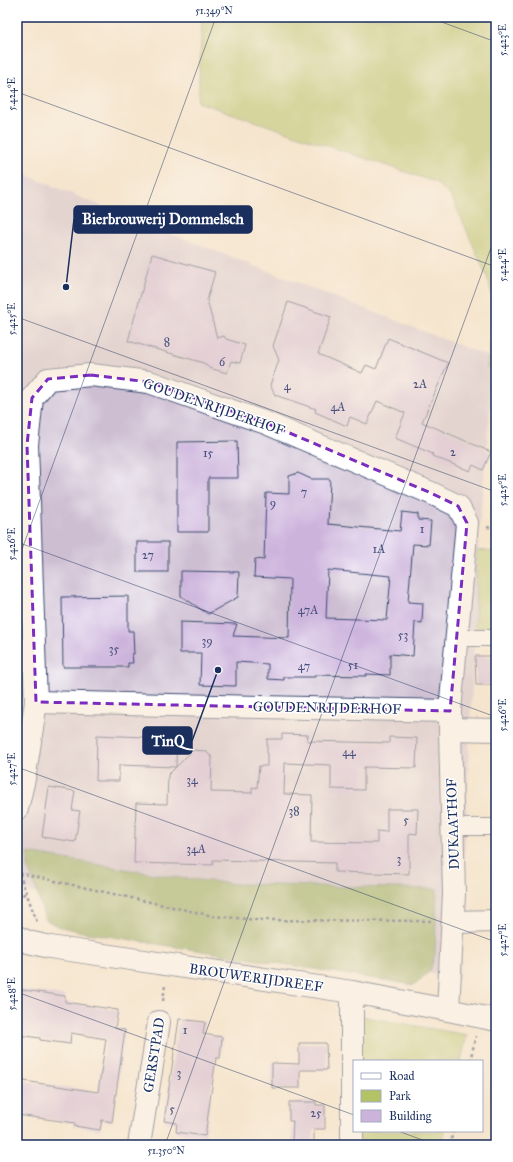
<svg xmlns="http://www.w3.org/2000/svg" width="513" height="1162" viewBox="0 0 513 1162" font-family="'IM FELL Great Primer',serif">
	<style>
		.industrial { fill: #cdbed2 }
		.green { fill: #b2c265; stroke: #667862 }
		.forest { fill: #8da85a; stroke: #546c5c }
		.building { fill: #ccb3dc; fill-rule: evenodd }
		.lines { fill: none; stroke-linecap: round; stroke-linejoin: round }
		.pedestrian-casing { stroke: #3c4a6f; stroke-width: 18 }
		.minor-casing { stroke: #3c4a6f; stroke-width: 24 }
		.tertiary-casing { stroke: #3c4a6f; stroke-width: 24 }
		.path { stroke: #3c4a6f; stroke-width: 2.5; stroke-dasharray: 3 3; stroke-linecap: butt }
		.pedestrian { stroke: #fff; stroke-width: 16 }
		.minor { stroke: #fff; stroke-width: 22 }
		.tertiary { stroke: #fff; stroke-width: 22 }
		.marked { fill: none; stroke: #7b2cbf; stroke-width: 3; stroke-dasharray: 8 5; stroke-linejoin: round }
		.ticks { fill: none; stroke: #1b2f5e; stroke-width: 1; stroke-opacity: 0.45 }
		.labels { text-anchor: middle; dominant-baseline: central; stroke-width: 3; stroke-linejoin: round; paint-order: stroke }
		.number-label { font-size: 12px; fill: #47507e }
		.street-label { font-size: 14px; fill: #1b2f5e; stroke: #fff }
		.leader { fill: none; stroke: #1b2f5e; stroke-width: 1.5 }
		.callout-dot { fill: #1b2f5e; stroke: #fff; stroke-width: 1.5 }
		.callout { fill: #1b2f5e; stroke: #1b2f5e; stroke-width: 1.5 }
		.callout-label { font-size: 15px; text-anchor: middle; font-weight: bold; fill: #fff }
		.neatline { fill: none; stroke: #1b2f5e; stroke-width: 1.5 }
		.ticks-label { font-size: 10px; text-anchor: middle; fill: #1b2f5e }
	</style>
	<rect width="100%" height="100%" fill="#fff"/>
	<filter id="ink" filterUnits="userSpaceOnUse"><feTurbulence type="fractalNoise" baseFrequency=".025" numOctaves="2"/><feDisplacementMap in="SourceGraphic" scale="8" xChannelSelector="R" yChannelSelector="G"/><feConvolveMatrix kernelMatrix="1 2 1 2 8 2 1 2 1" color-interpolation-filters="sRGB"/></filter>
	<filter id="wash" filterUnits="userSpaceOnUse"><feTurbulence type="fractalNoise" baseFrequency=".012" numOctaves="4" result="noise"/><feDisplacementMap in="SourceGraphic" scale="16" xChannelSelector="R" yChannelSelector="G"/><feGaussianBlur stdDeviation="0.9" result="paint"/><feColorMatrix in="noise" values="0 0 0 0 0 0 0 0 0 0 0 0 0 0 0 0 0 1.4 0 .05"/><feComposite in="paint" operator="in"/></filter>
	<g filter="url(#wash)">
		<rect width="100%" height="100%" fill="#f5e5ce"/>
		<polygon class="industrial" points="17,171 125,216 495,359 479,529 459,978 83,911 17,887"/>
		<g class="green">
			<polygon points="202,17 496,17 496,368 487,367 495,307 488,279 455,204 449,194 435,182 198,102"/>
			<polygon points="477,550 496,552 496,628 475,628"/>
			<polygon points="355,1015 467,1035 461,1061 355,1061"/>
			<polygon points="355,1131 445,1131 442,1145 355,1145"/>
		</g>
		<polygon class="forest" points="28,853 179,878 237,884 437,889 435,954 430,971 414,985 82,932 57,926 45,919 36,889 28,868"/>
		<g id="blocks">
			<g class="building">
				<polygon points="152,254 215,272 207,300 217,338 224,336 226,339 245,345 240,363 231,361 227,373 209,368 204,363 128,341"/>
				<polygon points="288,302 331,317 318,354 362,373 366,365 376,369 388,338 448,363 422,422 491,452 483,470 473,465 470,471 432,456 433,454 395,438 405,413 377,401 367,424 350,417 347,426 315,412 316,409 275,395 270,385 279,360 273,346"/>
				<polygon points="237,441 238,478 208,478 208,532 177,532 177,442"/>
				<path d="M298,473L311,479H330L328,524L400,531L402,512L418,514V520L431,521L429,545L413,544L408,602L423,603L422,623L415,622L413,656L390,654V675L366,674V676L315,675V677H284V680L268,679V664L236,662V686L200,685L201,653H180V622L237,624L233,636L289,638L290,579L254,577L255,559L264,560L266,493L289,494V476ZM328,570L391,576L387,620L326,618Z"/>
				<rect x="137" y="542" width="31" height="30"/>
				<polygon points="181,571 239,572 238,597 208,614 181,596"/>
				<polygon points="128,596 128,631 133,631 134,654 132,654 133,663 128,663 128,667 63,667 62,597"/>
				<polygon points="475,656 496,656 496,685 476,685"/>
				<polygon points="144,730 177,732 176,767 119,765 119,781 96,781 97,735 144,737"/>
				<polygon points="282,734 308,735 307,741 389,743 389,737 417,738 416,768 364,767 364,790 331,789 331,765 285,763 284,794 312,795 311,842 377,843 377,831 387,832 387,809 418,809 417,834 409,833 409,874 335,872 335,863 213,860 213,865 134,863 136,803 167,804 168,775 193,750 205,751 212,757 211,792 252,793 252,787 257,788 259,766 267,766 267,739 282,739"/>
				<polygon points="49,787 75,791 72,810 80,811 75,842 42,837"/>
				<polygon points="17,989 65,996 65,1002 118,1010 115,1028 125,1030 112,1122 102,1120 100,1130 74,1126 75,1123 17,1115 17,1080 98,1092 106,1039 71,1033 70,1044 40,1040 40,1038 19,1035 20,1027 17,1027"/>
				<polygon points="179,1019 205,1022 203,1034 222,1037 220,1058 216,1058 205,1136 176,1132 177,1123 164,1121"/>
				<polygon points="299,1043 326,1043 327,1070 300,1070 300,1088 272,1088 272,1063 299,1064"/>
				<polygon points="289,1102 316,1102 316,1105 325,1105 325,1129 314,1129 314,1142 292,1141 293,1121 289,1121"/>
			</g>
		</g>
	</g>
	<g filter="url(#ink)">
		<use href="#blocks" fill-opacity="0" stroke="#3c4a6f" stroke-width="1"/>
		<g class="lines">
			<g class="pedestrian-casing">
				<g id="pedestrian">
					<polyline points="457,638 496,638"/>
					<polyline points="453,827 496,827"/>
				</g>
			</g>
			<g class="minor-casing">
				<g id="minor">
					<polyline points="36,702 450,711"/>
					<polyline points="450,729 496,730"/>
					<polyline points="17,809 25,774 36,702 27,445 32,398 48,379 91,375 149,382 266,423 431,493 458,506 467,523 450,711 450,729 454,894 448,1010"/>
					<polyline points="454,922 496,921"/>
					<polyline points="352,992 352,1145"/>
					<polyline points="139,1145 159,1022"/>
				</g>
			</g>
			<g class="tertiary-casing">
				<polyline id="tertiary" points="17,937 28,942 50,947 352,992 448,1010 496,1020"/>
			</g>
			<g class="path">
				<polyline points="484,17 496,23"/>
				<polyline points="487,527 496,529"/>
				<polyline points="17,862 19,873 37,922"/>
				<polyline points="19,873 213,916 258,920 431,921"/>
				<polyline points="17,898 26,893"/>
				<polyline points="163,1001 165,985"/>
				<polyline points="470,1061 476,1036"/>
				<polyline points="450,1145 453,1131"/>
			</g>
			<use href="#pedestrian" class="pedestrian"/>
			<use href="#minor" class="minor"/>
			<use href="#tertiary" class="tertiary"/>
		</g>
	</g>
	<path d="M0 0H513V1162H0ZM91,375L149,382L266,423L431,493L458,506L467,523L450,711L36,702L27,445L32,398L48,379Z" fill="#f5e5ce" fill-opacity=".55" fill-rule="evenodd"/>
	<path class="marked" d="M91,375L149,382L266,423L431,493L458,506L467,523L450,711L36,702L27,445L32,398L48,379Z"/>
	<path class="ticks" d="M428,17L496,42M17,92L496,267M17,317L496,492M17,542L496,717M17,563L216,17M17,767L496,942M17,992L354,1115M398,1131L436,1145M165,1145L496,234"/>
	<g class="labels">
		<g class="number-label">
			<text x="167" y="342">8</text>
			<text x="222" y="362">6</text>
			<text x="420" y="384">2A</text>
			<text x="287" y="386">4</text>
			<text x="338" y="407">4A</text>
			<text x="453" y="452">2</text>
			<text x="208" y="453">15</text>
			<text x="304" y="492">7</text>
			<text x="273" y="503">9</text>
			<text x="422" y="529">1</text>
			<text x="379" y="549">1A</text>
			<text x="148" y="555">27</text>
			<text x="308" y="610">47A</text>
			<text x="403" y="635">53</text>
			<text x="207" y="641">39</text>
			<text x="114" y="649">35</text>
			<text x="353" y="665">51</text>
			<text x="304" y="666">47</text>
			<text x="349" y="752">44</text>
			<text x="192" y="780">34</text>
			<text x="294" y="811">38</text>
			<text x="406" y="820">5</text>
			<text x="196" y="849">34A</text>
			<text x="399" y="859">3</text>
			<text x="185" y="1030">1</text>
			<text x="179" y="1073">3</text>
			<text x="172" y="1109">5</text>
			<text x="316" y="1113">25</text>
		</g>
		<g class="street-label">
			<text transform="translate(214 407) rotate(19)">GOUDENRIJDERHOF</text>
			<text transform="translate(327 708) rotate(1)">GOUDENRIJDERHOF</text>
			<text transform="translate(453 824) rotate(-92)">DUKAATHOF</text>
			<text transform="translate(256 978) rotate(8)">BROUWERIJDREEF</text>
			<text transform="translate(154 1055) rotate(-81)">GERSTPAD</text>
		</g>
	</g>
	<path class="leader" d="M66 287L74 219M218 670L192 741"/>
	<g class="callout-dot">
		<circle cx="66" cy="287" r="4"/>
		<circle cx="218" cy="670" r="4"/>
	</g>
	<g class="callout">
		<rect x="74" y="206" width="178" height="27" rx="4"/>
		<rect x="143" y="727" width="49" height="27" rx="4"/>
	</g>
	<g class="callout-label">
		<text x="163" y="224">Bierbrouwerij Dommelsch</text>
		<text x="168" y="746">TinQ</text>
	</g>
	<rect width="513" height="1162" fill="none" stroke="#fff" stroke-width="44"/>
	<rect x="353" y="1060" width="130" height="72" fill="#ffffff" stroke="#a4acbf"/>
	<rect x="361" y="1073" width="20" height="6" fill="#ffffff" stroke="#a4acbf"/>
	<text x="389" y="1080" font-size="12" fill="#1b2f5e">Road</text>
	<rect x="361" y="1090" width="20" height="12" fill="#b2c265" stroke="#a4acbf"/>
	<text x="389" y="1100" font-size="12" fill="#1b2f5e">Park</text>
	<rect x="361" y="1110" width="20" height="12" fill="#ccb3dc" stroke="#a4acbf"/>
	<text x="389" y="1120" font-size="12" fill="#1b2f5e">Building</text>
	<rect x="22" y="22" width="469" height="1118" class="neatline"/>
	<g class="ticks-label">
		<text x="214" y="14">51.349°N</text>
		<text transform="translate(502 40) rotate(-90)" y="4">5.423°E</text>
		<text transform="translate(11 94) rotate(-90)" y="4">5.424°E</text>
		<text transform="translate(502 265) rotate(-90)" y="4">5.424°E</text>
		<text transform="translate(11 319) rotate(-90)" y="4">5.425°E</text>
		<text transform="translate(502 490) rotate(-90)" y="4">5.425°E</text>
		<text transform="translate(11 544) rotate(-90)" y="4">5.426°E</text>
		<text transform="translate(502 715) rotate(-90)" y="4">5.426°E</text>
		<text transform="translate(11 769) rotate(-90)" y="4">5.427°E</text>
		<text transform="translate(502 940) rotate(-90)" y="4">5.427°E</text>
		<text transform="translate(11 994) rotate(-90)" y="4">5.428°E</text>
		<text x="166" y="1154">51.350°N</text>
	</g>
</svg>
